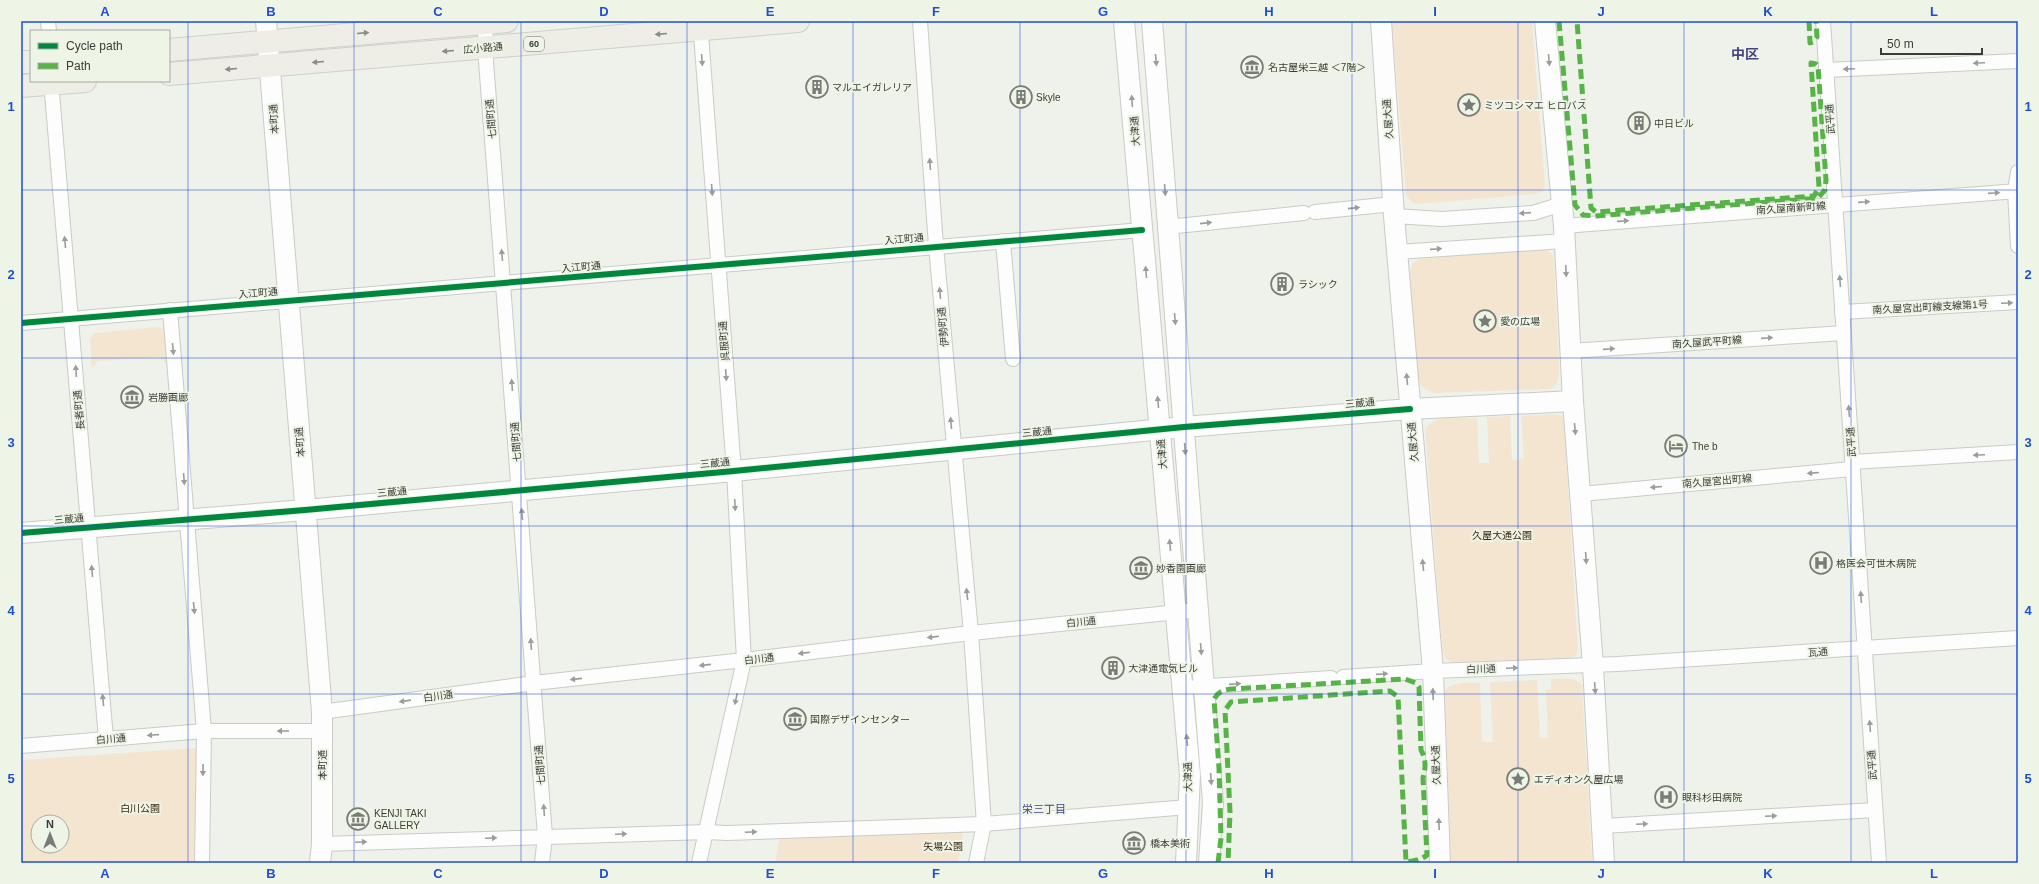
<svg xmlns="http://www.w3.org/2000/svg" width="2039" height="884" viewBox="0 0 2039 884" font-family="Helvetica,'Noto Sans JP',sans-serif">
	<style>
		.green { fill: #f4e5d0; fill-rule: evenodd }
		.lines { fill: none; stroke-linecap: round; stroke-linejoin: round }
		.street-casing { stroke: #c9ccc6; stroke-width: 16 }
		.secondary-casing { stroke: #c9ccc6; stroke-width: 22 }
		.primary-casing { stroke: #cdd0cc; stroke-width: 24 }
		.street { stroke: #fcfdfc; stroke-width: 14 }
		.secondary { stroke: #fcfdfc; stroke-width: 20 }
		.primary { stroke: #eeede6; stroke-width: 22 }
		.quiet { stroke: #56b346; stroke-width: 5; stroke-dasharray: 10 5; stroke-linecap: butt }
		.cycleway-casing { stroke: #eef5e7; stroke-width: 8 }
		.cycleway { stroke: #00873e; stroke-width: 6 }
		.oneway { fill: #8b8c86 }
		.oneway2 { fill: #9b9d9a }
		.grid { fill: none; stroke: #1d4ed8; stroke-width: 1; stroke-opacity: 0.55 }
		.labels { text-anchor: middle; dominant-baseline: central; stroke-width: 4; stroke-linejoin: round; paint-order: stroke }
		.shield { fill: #eef5e7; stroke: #70746c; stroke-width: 1 }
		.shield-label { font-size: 9px; font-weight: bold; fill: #3a3d37 }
		.street-label { font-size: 10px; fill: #3a3d37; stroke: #eef5e7 }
		.poi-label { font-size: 10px; fill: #3a3d37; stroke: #eef5e7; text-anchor: start }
		.park-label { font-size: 10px; fill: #3b260c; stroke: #eef5e7 }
		.neighbourhood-label { font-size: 11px; fill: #474380; stroke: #eef5e7 }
		.district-label { font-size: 14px; font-weight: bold; fill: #474380; stroke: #eef5e7 }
		.neatline { fill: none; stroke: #1d4ed8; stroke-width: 1.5 }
		.grid-label { font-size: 13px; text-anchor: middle; font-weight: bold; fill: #1d4ed8 }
	</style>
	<rect width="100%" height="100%" fill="#eef2ea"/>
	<g class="green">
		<polygon points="1392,21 1532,21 1545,185 1542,192 1536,194 1417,204 1412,202 1406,195"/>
		<path d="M1539,249C1547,249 1553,252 1554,261L1559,369C1559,378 1558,385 1550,389L1435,393C1424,390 1420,387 1417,377L1410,274C1411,266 1412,263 1419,259Z"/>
		<polygon points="159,327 165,331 167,364 159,357 98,361 92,368 90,339 95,333"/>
		<path d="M1556,414L1562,416L1564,422L1578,651L1574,657L1569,658L1452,662C1443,659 1443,653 1442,644L1425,429C1436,414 1460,418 1477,418L1479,463H1489L1487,417L1510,416L1512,460L1524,459L1521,416Z"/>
		<path d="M1551,679C1562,679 1574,676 1582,685L1592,863H1451L1445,691C1453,681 1467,683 1480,683L1482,742H1493L1490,682L1537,680L1540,738H1548L1546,690L1551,689Z"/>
		<path d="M196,748L194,863H21V760ZM38,822H62V846H38Z"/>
		<polygon points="959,828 963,834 958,863 775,863 779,841 783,836"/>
	</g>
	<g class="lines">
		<g class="street-casing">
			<g id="street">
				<polyline points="48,21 49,31"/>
				<polyline points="486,21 485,48 545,836 542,863"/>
				<polyline points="920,21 936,246 971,633 984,824 976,863"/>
				<polyline points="1823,21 1879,863"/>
				<polyline points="1826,70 2018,61"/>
				<polyline points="51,81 106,739"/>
				<polyline points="2018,172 2015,191 2018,246"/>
				<polyline points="1315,212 1393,204"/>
				<polyline points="1394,216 1442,219 1517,214 1533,213 1562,204"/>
				<polyline points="1564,226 2018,191"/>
				<polyline points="1167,227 1304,213"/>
				<polyline points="1003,241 1013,359"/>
				<polyline points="1397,252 1565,241"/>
				<polyline points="170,310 204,731 202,863"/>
				<polyline points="1842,312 2018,302"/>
				<polyline points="21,323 1142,230"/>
				<polyline points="1570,351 1844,333"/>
				<polyline points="1852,462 2018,452"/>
				<polyline points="1581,494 1852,469"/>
				<polyline points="1343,677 1433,671 1618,664 2018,638"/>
				<polyline points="1195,687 1331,678"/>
				<polyline points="322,712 534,683 744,660 971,633 1198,610"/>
				<polyline points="21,746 204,731 322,731"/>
				<polyline points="1603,826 1875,810"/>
				<polyline points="322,844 707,832 727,833 984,824 1188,807"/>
				<polyline points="699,863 744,660 734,471 700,21"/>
			</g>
		</g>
		<g class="secondary-casing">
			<g id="secondary">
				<polyline points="266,21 322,712 322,844 320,863"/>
				<polyline points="1124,21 1190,775 1186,863"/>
				<polyline points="1152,21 1213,803 1209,863"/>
				<polyline points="1381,21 1394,216 1433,671 1440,863"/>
				<polyline points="1545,21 1564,226 1573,401 1593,666 1604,863"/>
				<polyline points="21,533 305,510 734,471 1184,427 1410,409 1573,401"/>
			</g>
		</g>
		<g class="primary-casing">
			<g id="primary">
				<polyline points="169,50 507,21"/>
				<polyline points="21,62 31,62"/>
				<polyline points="169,74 798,21"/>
				<polyline points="21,86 85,81"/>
			</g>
		</g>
		<use href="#street" class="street"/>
		<use href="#secondary" class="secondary"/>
		<use href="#primary" class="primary"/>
		<g class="quiet">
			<polyline points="1559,21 1575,205 1583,215 1595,216 1818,198 1825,190 1826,180 1818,66 1816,64 1811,63 1819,187 1814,196 1596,212 1591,208 1577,21"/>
			<polyline points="1809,21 1810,43 1813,42 1817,37 1816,21"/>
			<path d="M1218,863L1221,838L1219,768L1214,699C1218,692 1223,690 1231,689L1405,679L1416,683L1419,687L1421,750C1426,759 1426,768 1423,778L1427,855C1421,860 1414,861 1406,862L1398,697L1390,691L1231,702L1225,710L1230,812L1228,863"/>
		</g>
		<g class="cycleway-casing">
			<g id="cycleway">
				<polyline points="21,323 1142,230"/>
				<polyline points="21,533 305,510 734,471 1184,427 1410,409"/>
			</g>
		</g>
		<use href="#cycleway" class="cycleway"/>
	</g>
	<defs><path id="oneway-solid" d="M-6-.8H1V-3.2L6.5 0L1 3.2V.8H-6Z"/></defs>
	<g class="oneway">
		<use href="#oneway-solid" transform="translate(363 33) rotate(-5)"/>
		<use href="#oneway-solid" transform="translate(661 34) rotate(175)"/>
		<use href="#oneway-solid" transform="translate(448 51) rotate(175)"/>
		<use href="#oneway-solid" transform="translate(318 62) rotate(175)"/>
		<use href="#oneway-solid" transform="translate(231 69) rotate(175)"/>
	</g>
	<g class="oneway2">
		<use href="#oneway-solid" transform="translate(702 60) rotate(86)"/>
		<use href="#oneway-solid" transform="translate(1156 60) rotate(85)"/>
		<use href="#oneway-solid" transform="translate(1549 60) rotate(85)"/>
		<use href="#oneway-solid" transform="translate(1979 63) rotate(177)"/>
		<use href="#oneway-solid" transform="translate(1849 69) rotate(177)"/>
		<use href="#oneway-solid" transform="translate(1132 101) rotate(-94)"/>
		<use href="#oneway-solid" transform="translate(930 164) rotate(-94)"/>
		<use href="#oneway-solid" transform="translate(712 190) rotate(86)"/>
		<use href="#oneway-solid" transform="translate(1165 190) rotate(86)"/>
		<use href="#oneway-solid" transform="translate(1994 193) rotate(-4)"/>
		<use href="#oneway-solid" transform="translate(1864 202) rotate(-4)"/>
		<use href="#oneway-solid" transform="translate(1354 208) rotate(-6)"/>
		<use href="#oneway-solid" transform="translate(1525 213) rotate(176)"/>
		<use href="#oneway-solid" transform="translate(1623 221) rotate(-4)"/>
		<use href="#oneway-solid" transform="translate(1206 223) rotate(-6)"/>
		<use href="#oneway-solid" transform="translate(65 242) rotate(-95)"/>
		<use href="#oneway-solid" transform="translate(1436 249) rotate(-4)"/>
		<use href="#oneway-solid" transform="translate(502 255) rotate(-95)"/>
		<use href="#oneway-solid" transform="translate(1566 271) rotate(87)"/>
		<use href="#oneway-solid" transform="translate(1146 272) rotate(-95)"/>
		<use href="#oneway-solid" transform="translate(1840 281) rotate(-94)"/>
		<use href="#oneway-solid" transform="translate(940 293) rotate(-95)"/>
		<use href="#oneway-solid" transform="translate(2007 303) rotate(-3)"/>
		<use href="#oneway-solid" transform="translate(1175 319) rotate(85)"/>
		<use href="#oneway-solid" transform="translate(1767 338) rotate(-4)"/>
		<use href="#oneway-solid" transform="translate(173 349) rotate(85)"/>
		<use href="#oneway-solid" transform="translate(1609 349) rotate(-4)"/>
		<use href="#oneway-solid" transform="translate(76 371) rotate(-94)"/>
		<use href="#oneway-solid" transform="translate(726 375) rotate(86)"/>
		<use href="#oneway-solid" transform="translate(1407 379) rotate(-95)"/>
		<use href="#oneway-solid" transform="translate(512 385) rotate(-94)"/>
		<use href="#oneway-solid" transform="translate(1158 402) rotate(-95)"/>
		<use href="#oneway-solid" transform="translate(1849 411) rotate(-94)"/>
		<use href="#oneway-solid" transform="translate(951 423) rotate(-95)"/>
		<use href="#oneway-solid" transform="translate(1575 429) rotate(85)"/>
		<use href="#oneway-solid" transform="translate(1185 449) rotate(86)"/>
		<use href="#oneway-solid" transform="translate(1979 455) rotate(177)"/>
		<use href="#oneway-solid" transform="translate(1813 473) rotate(175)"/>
		<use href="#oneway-solid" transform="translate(184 479) rotate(86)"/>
		<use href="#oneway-solid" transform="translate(1656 487) rotate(175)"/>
		<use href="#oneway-solid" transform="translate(735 505) rotate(87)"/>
		<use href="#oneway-solid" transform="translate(522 514) rotate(-94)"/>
		<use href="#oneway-solid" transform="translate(1170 545) rotate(-95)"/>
		<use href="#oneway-solid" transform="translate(1586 558) rotate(86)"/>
		<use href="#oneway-solid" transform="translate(1423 565) rotate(-95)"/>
		<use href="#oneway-solid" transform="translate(92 571) rotate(-95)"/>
		<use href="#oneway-solid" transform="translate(967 594) rotate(-96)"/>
		<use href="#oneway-solid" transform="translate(1861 597) rotate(-94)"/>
		<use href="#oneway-solid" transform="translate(194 608) rotate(85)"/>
		<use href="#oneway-solid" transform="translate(933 637) rotate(173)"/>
		<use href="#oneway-solid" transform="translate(531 644) rotate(-94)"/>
		<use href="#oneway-solid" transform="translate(1201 649) rotate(85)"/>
		<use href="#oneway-solid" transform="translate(804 653) rotate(173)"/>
		<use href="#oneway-solid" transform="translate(705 665) rotate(174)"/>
		<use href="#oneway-solid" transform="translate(1512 668) rotate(-2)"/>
		<use href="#oneway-solid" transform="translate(1382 674) rotate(-4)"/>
		<use href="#oneway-solid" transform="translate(576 679) rotate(174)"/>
		<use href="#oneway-solid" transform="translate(1235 684) rotate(-4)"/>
		<use href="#oneway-solid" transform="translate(1595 688) rotate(86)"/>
		<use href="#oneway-solid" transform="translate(1433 694) rotate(-92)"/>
		<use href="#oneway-solid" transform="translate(736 699) rotate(102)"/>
		<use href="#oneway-solid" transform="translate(103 700) rotate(-95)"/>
		<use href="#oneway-solid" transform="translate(405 701) rotate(172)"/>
		<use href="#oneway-solid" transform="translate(1870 726) rotate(-94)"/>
		<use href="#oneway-solid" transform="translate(283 731) rotate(180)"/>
		<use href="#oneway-solid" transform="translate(153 735) rotate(176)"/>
		<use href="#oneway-solid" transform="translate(1187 740) rotate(-95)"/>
		<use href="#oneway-solid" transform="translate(203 770) rotate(91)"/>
		<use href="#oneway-solid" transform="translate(1211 779) rotate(86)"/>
		<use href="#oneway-solid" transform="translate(544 810) rotate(-94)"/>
		<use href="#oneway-solid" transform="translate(1771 816) rotate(-3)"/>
		<use href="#oneway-solid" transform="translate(1439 824) rotate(-92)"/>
		<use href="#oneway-solid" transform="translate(1642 824) rotate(-3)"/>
		<use href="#oneway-solid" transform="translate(751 832) rotate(-2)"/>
		<use href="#oneway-solid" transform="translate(621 834) rotate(-2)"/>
		<use href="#oneway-solid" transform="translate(491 838) rotate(-2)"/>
		<use href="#oneway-solid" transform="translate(361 842) rotate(-2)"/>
	</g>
	<path class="grid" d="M188,21V863M354,21V863M521,21V863M687,21V863M853,21V863M1020,21V863M1186,21V863M1352,21V863M1518,21V863M1684,21V863M1851,21V863M21,190H2018M21,358H2018M21,526H2018M21,694H2018"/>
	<defs>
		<g id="museum-ring" transform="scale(1.15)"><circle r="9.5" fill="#eef5e7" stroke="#797c76" stroke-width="1.5"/><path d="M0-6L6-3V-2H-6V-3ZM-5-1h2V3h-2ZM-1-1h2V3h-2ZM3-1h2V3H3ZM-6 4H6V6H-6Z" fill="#797c76"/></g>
		<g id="building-ring" transform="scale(1.15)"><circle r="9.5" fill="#eef5e7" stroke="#797c76" stroke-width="1.5"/><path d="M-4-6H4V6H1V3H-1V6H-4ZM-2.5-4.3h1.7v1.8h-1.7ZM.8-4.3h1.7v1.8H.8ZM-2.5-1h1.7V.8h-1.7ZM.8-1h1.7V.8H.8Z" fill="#797c76"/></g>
		<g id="sight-ring" transform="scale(1.15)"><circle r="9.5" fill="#eef5e7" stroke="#797c76" stroke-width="1.5"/><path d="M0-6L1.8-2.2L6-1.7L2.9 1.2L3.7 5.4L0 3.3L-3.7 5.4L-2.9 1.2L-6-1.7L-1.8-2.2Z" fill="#797c76"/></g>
		<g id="hotel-ring" transform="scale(1.15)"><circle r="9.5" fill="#eef5e7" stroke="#797c76" stroke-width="1.5"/><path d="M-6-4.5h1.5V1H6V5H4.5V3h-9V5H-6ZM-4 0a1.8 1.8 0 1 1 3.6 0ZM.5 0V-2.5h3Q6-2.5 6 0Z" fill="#797c76"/></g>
		<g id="hospital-ring" transform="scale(1.15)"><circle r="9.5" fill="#eef5e7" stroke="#797c76" stroke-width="1.5"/><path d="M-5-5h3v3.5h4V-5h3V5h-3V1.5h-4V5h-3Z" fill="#797c76"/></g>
	</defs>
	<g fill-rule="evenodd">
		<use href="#museum-ring" x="1252" y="67"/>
		<use href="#building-ring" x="817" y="87"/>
		<use href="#building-ring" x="1021" y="97"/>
		<use href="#sight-ring" x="1469" y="105"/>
		<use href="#building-ring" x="1639" y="123"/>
		<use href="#building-ring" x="1282" y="284"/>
		<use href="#sight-ring" x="1485" y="321"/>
		<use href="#museum-ring" x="132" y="397"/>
		<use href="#hotel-ring" x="1676" y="446"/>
		<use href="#hospital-ring" x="1821" y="563"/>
		<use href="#museum-ring" x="1141" y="568"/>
		<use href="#building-ring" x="1113" y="668"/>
		<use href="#museum-ring" x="795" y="719"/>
		<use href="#sight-ring" x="1518" y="779"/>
		<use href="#hospital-ring" x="1666" y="797"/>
		<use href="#museum-ring" x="358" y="819"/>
		<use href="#museum-ring" x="1134" y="843"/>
	</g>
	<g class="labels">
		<rect class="shield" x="524" y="37" width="20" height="14" rx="3"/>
		<g class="shield-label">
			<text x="534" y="44">60</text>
		</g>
		<g class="street-label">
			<text transform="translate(483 48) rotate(-5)">広小路通</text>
			<text transform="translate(274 119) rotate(-94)">本町通</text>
			<text transform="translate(491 119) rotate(-95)">七間町通</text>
			<text transform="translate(1388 119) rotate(-94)">久屋大通</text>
			<text transform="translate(1830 119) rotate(-94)">武平通</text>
			<text transform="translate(1135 131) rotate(-94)">大津通</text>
			<text transform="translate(1791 208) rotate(-4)">南久屋南新町線</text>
			<text transform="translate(904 239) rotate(-5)">入江町通</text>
			<text transform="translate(581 267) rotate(-5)">入江町通</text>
			<text transform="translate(258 293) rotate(-5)">入江町通</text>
			<text transform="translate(1930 307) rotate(-3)">南久屋宮出町線支線第1号</text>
			<text transform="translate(943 327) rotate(-95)">伊勢町通</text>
			<text transform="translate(724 341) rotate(-94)">呉服町通</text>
			<text transform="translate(1707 342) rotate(-4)">南久屋武平町線</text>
			<text transform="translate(1360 403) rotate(-5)">三蔵通</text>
			<text transform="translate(79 410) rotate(-95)">長者町通</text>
			<text transform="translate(1037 432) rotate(-5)">三蔵通</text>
			<text transform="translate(300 442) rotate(-95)">本町通</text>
			<text transform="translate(516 442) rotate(-94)">七間町通</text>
			<text transform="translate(1413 442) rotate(-95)">久屋大通</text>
			<text transform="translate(1851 442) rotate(-94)">武平通</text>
			<text transform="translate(1162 454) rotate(-95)">大津通</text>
			<text transform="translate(715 463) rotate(-5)">三蔵通</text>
			<text transform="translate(1717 481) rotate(-5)">南久屋宮出町線</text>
			<text transform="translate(392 492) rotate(-5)">三蔵通</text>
			<text transform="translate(69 519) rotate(-5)">三蔵通</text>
			<text transform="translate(1081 622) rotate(-6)">白川通</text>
			<text transform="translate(1818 652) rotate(-4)">瓦通</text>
			<text transform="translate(759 659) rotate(-7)">白川通</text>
			<text transform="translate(1481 669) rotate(-2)">白川通</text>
			<text transform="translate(438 696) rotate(-8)">白川通</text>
			<text transform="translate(111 739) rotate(-5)">白川通</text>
			<text transform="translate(322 765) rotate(-90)">本町通</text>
			<text transform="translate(540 765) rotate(-94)">七間町通</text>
			<text transform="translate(1436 765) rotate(-92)">久屋大通</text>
			<text transform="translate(1872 765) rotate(-94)">武平通</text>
			<text transform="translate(1188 777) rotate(-91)">大津通</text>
		</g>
		<g class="poi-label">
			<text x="1268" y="67">名古屋栄三越 ＜7階＞</text>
			<text x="832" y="87">マルエイガレリア</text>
			<text x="1036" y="97">Skyle</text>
			<text x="1484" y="105">ミツコシマエ ヒロバス</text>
			<text x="1654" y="123">中日ビル</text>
			<text x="1298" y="284">ラシック</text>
			<text x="1500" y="321">愛の広場</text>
			<text x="148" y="397">岩勝画廊</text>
			<text x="1692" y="446">The b</text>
			<text x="1836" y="563">格医会可世木病院</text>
			<text x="1156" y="568">妙香園画廊</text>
			<text x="1128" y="668">大津通電気ビル</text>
			<text x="810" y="719">国際デザインセンター</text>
			<text x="1534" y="779">エディオン久屋広場</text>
			<text x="1682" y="797">眼科杉田病院</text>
			<text x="374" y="813">KENJI TAKI<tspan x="374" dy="12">GALLERY</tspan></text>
			<text x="1150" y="843">橋本美術</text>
		</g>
		<g class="park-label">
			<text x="1502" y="535">久屋大通公園</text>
			<text x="140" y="808">白川公園</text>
			<text x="943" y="846">矢場公園</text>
		</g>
		<g class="neighbourhood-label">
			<text x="1044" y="809">栄三丁目</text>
		</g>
		<g class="district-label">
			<text x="1745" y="54">中区</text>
		</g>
	</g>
	<rect width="2039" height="884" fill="none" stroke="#eef5e7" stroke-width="44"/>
	<rect x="30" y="30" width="140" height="52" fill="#eef5e7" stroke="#a6aba1"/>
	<rect x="38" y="43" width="20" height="6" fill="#00873e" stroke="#a6aba1"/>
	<text x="66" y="50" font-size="12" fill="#3a3d37">Cycle path</text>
	<rect x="38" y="63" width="20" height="6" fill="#56b346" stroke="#a6aba1"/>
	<text x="66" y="70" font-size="12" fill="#3a3d37">Path</text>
	<g transform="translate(50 834)"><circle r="19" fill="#eef5e7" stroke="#a6aba1"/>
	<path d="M0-3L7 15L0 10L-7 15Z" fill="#797c76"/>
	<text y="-6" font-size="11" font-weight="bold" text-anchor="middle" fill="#3a3d37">N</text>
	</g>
	<path d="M1881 48v6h101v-6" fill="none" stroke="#3a3d37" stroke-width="2"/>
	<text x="1887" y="48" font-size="12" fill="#3a3d37" stroke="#eef5e7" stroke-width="3" paint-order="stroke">50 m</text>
	<rect x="22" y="22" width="1995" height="840" class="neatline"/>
	<g class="grid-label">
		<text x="105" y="16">A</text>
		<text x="271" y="16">B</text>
		<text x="438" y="16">C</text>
		<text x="604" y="16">D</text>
		<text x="770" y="16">E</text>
		<text x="936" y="16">F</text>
		<text x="1103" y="16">G</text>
		<text x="1269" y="16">H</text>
		<text x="1435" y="16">I</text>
		<text x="1601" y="16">J</text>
		<text x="1768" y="16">K</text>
		<text x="1934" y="16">L</text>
		<text x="11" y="111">1</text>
		<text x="2028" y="111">1</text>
		<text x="11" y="279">2</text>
		<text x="2028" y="279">2</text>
		<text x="11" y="447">3</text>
		<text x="2028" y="447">3</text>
		<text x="11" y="615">4</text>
		<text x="2028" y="615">4</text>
		<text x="11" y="783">5</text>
		<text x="2028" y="783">5</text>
		<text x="105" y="878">A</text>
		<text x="271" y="878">B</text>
		<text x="438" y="878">C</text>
		<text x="604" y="878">D</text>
		<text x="770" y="878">E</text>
		<text x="936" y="878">F</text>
		<text x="1103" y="878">G</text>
		<text x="1269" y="878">H</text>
		<text x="1435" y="878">I</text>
		<text x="1601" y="878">J</text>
		<text x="1768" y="878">K</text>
		<text x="1934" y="878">L</text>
	</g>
</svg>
